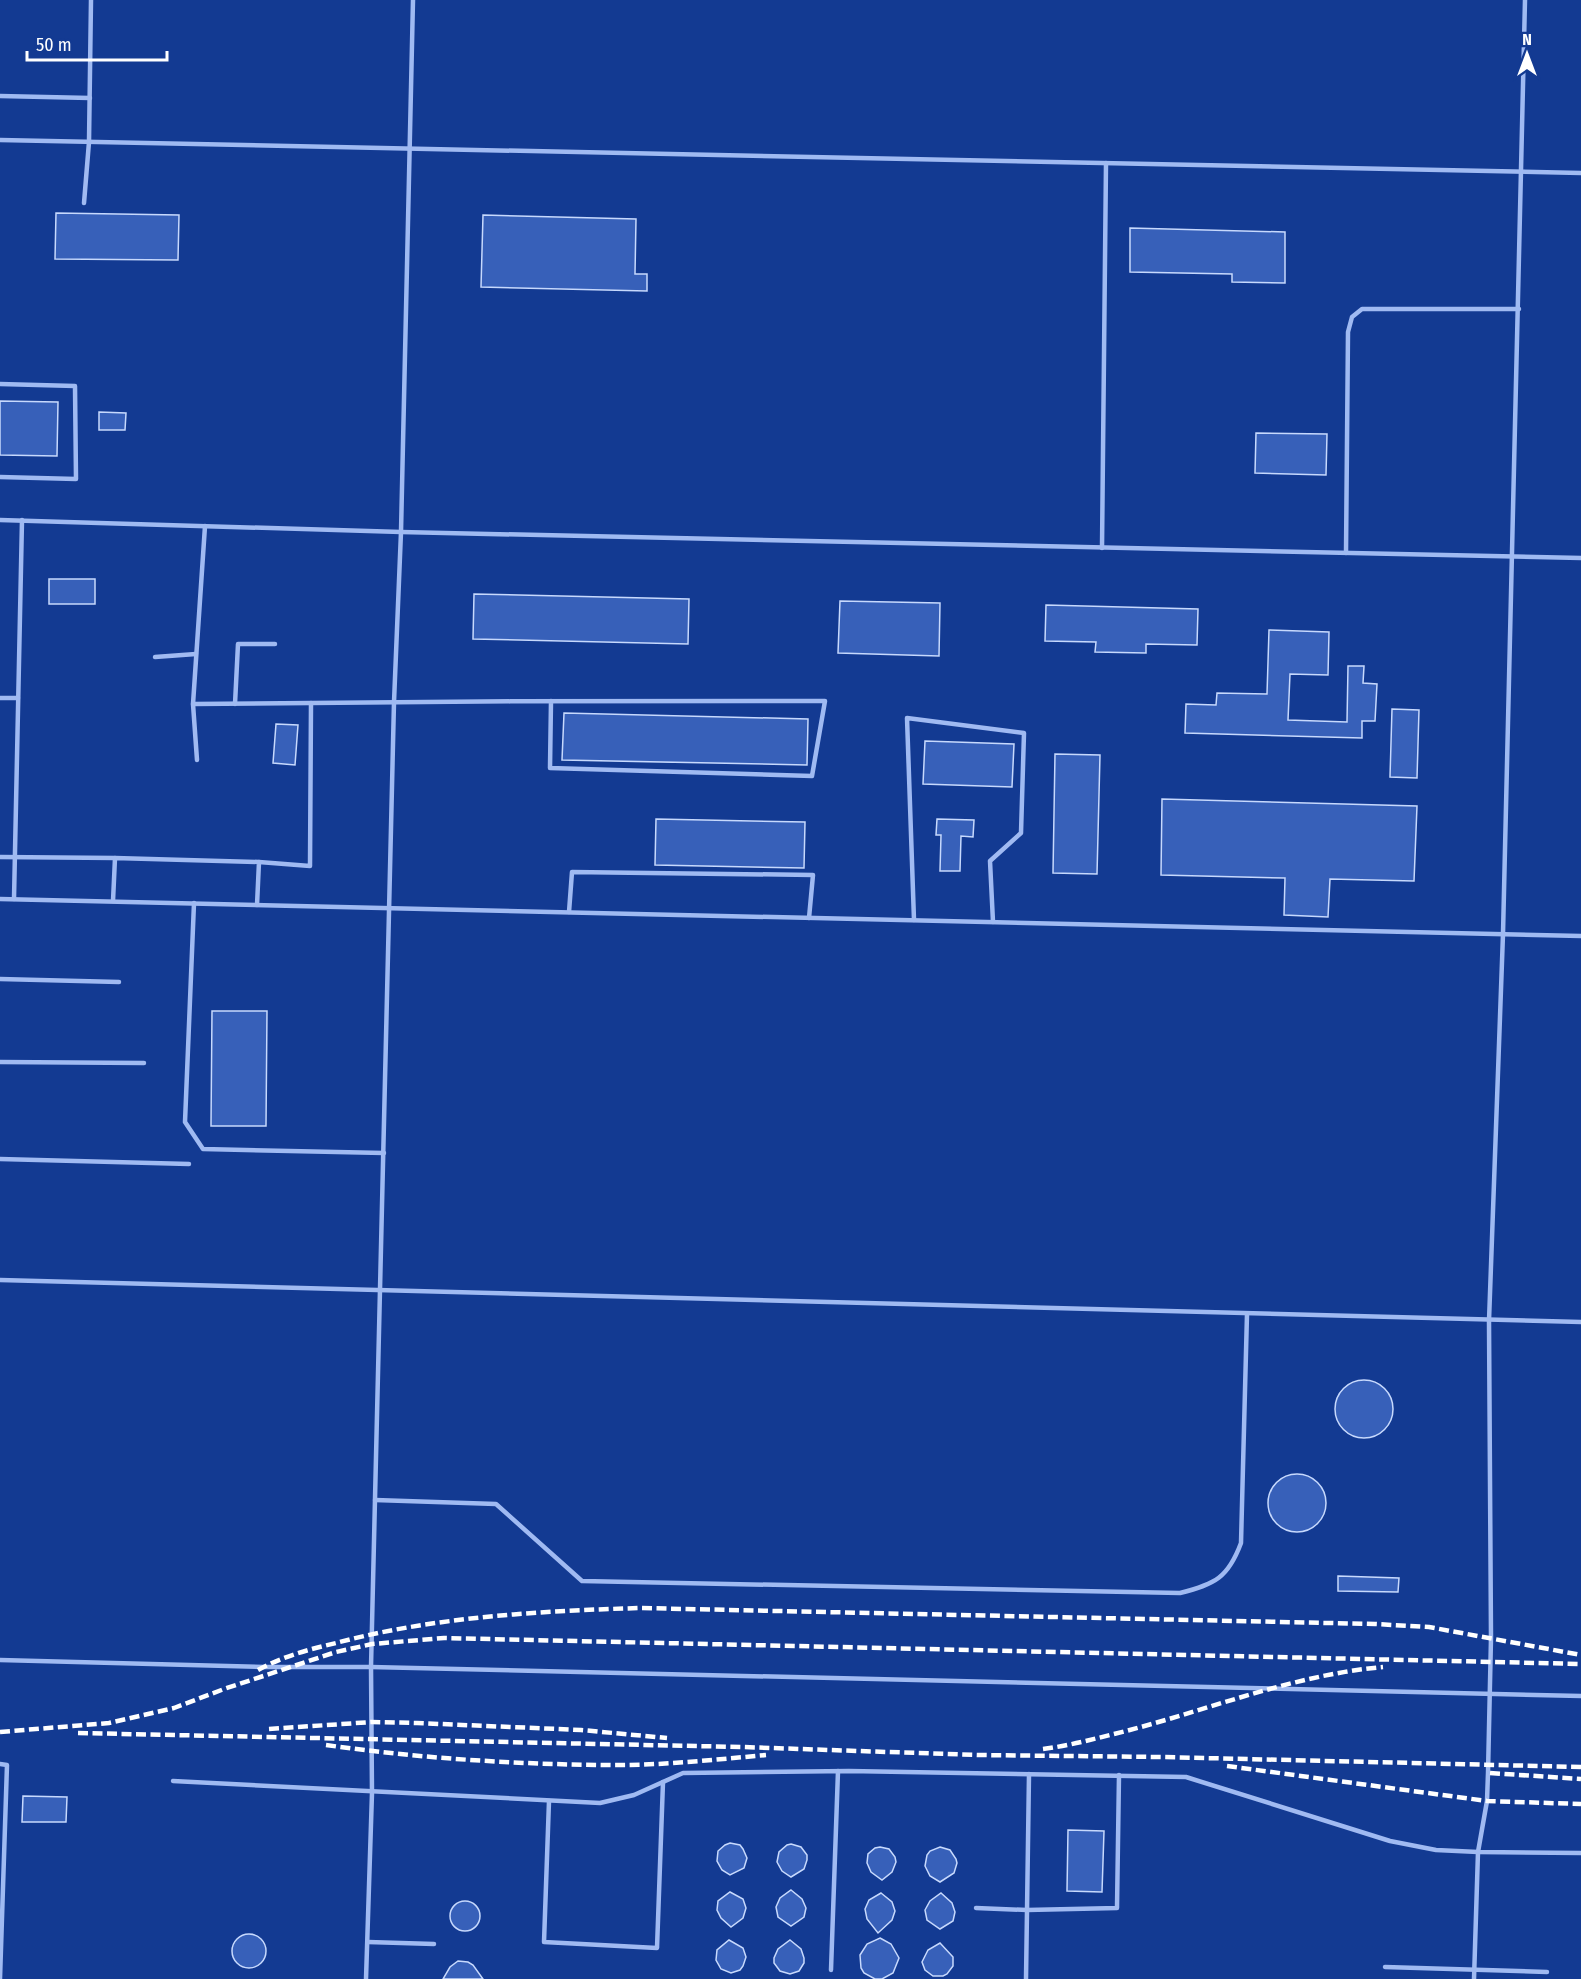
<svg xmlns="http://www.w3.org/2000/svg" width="1581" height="1979" viewBox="0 0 1581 1979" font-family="'Fira Sans Condensed',sans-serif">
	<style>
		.building { fill: #3760b9; stroke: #c7d9fd; stroke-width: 1.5 }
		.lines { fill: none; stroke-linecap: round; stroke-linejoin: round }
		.lane { stroke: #a0baf2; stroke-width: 4.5 }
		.rail { stroke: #fff; stroke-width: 4.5; stroke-dasharray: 10 4.5; stroke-linecap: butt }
	</style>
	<rect width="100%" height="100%" fill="#133a92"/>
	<g class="building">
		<polygon points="56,213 179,215 178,260 55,259"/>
		<polygon points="483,215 636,219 635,274 647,274 647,291 481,287"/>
		<polygon points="1130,228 1285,232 1285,283 1232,282 1232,274 1130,272"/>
		<polygon points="0,401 58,402 57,456 0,455"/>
		<polygon points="99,412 126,413 125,430 99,430"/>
		<polygon points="1256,433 1327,434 1326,475 1255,473"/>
		<rect x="49" y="579" width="46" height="25"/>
		<polygon points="474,594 689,599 688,644 473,639"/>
		<polygon points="840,601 940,603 939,656 838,653"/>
		<polygon points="1046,605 1198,609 1197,645 1146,644 1146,653 1095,652 1096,642 1045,641"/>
		<polygon points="1269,630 1329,632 1328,675 1290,674 1288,720 1347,722 1348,666 1364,666 1363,683 1377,684 1375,721 1362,721 1362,738 1185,733 1186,704 1216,705 1217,693 1267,694"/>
		<polygon points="1392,709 1419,710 1417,778 1390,777"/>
		<polygon points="564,713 808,719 807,765 562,760"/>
		<polygon points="276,724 298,725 295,765 273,763"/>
		<polygon points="925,741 1014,744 1012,787 923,784"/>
		<polygon points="1055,754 1100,755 1097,874 1053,873"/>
		<polygon points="1162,799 1417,806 1414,881 1330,879 1328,917 1284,915 1285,878 1161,875"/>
		<polygon points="656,819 805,822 804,868 655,865"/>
		<polygon points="937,819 974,820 973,837 961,836 960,871 940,871 941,835 936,835"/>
		<polygon points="212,1011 267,1011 266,1126 211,1126"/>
		<circle cx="1364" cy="1409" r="29"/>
		<circle cx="1297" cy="1503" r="29"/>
		<polygon points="1338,1576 1399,1578 1398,1592 1338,1591"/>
		<polygon points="23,1796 67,1797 66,1822 22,1822"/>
		<polygon points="1068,1830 1104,1831 1102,1892 1067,1891"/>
		<polygon points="730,1843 740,1845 743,1849 747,1858 744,1868 730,1875 722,1870 717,1861 718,1851 725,1845"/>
		<polygon points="791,1844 801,1847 807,1855 807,1860 804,1869 791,1877 782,1871 777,1862 779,1852 787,1845"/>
		<polygon points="880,1847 889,1849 895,1857 896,1862 892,1872 882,1880 871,1872 867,1863 868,1854 875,1848"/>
		<polygon points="940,1847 950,1850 956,1859 957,1863 954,1873 940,1882 930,1876 925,1866 927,1855 930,1851"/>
		<polygon points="791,1890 802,1899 806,1908 804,1917 791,1926 778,1917 776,1907 780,1898"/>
		<polygon points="730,1892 743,1899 746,1908 743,1918 731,1927 721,1918 717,1910 718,1901"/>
		<polygon points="881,1893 892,1902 895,1911 892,1920 878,1933 867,1919 865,1909 869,1900"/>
		<polygon points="941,1893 952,1903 955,1912 953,1921 940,1929 927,1920 925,1910 930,1901"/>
		<circle cx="465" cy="1916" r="15"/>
		<circle cx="249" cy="1951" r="17"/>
		<polygon points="880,1938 891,1944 899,1958 893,1973 882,1979 875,1979 864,1973 861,1968 860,1955 867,1944"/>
		<polygon points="729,1940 743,1948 746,1957 743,1966 740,1970 731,1973 721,1969 716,1960 717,1950"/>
		<polygon points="790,1940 801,1949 804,1958 804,1963 799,1971 790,1974 780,1971 774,1963 774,1958 778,1949"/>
		<polygon points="940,1943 953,1957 953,1966 947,1974 943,1976 933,1976 925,1970 922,1962 928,1950"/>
		<polygon points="458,1961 468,1962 473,1965 483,1979 443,1979 450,1967"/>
	</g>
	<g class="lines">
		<g class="lane">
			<polyline points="0,96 90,98"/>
			<polyline points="0,140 1581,173"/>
			<polyline points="84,203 89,142 91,0"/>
			<polyline points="0,384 75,386 76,479 0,477"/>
			<polyline points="0,520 401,532 1581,558"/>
			<path d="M205,526L193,704C404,701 614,701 825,701L812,776L550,768L551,701"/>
			<polyline points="1102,548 1106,163"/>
			<polyline points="1346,553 1348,332 1352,317 1362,309 1519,309"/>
			<polyline points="155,657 196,654"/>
			<polyline points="0,698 18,698"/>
			<polyline points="193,704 197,760"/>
			<polyline points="235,704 238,644 275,644"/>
			<polyline points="0,857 115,858"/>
			<polyline points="259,862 310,866 311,703"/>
			<polyline points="0,899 1581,936"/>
			<polyline points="14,899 22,520"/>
			<polyline points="113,901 115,858 259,862 257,905"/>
			<polyline points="194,903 185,1122 203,1149 384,1153"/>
			<polyline points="569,912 572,872 813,875 809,918"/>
			<polyline points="914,920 907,718 1024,733 1021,833 990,861 993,922"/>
			<polyline points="0,979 119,982"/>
			<polyline points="0,1062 144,1063"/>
			<polyline points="0,1159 189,1164"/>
			<polyline points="0,1280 1581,1322"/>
			<path d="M375,1500L496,1504L582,1581L1180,1593C1215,1584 1228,1578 1241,1543L1247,1314"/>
			<polyline points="0,1660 264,1667 371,1667 1581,1696"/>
			<polyline points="0,1764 7,1765 0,1979"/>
			<polyline points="173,1781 600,1803 634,1795 683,1773 849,1771 1186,1777 1390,1841 1436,1850 1478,1852 1581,1853"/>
			<polyline points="549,1801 544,1942 657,1948 663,1782"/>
			<polyline points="976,1908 1027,1910 1117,1908 1119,1775"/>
			<polyline points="368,1942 434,1944"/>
			<polyline points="1385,1967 1547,1972"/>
			<polyline points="831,1970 838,1771"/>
			<polyline points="366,1979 372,1793 371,1667 394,702 401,532 413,0"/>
			<polyline points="1026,1979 1029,1774"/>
			<polyline points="1474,1979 1478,1852 1487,1801 1488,1773 1491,1638 1489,1321 1503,934 1525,0"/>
		</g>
		<g class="rail">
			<path d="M258,1670C281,1657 310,1649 336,1643C433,1617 539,1611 640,1608L1375,1624L1429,1627L1581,1655"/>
			<polyline points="269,1729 372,1722 417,1723 581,1730 667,1738"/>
			<polyline points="0,1732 109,1723 174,1708 224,1689 336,1652 372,1644 444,1638 1581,1664"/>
			<polyline points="78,1733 742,1747 977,1755 1161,1757 1581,1767"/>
			<path d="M326,1745C418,1758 510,1764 602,1765C657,1766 712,1760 766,1755"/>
			<path d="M1043,1749C1067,1746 1090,1740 1114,1734C1204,1712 1291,1675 1383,1667"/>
			<polyline points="1227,1766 1487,1801 1581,1804"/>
			<polyline points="1490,1773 1581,1779"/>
		</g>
	</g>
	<g transform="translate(1527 54)" stroke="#133a92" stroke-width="4.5" paint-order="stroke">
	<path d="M0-4.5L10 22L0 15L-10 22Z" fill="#ffffff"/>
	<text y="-9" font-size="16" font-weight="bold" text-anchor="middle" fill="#ffffff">N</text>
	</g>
	<path d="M27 51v9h140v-9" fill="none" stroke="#ffffff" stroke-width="3"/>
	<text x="36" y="51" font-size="18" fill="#ffffff" stroke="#133a92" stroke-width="4.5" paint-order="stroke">50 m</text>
</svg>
